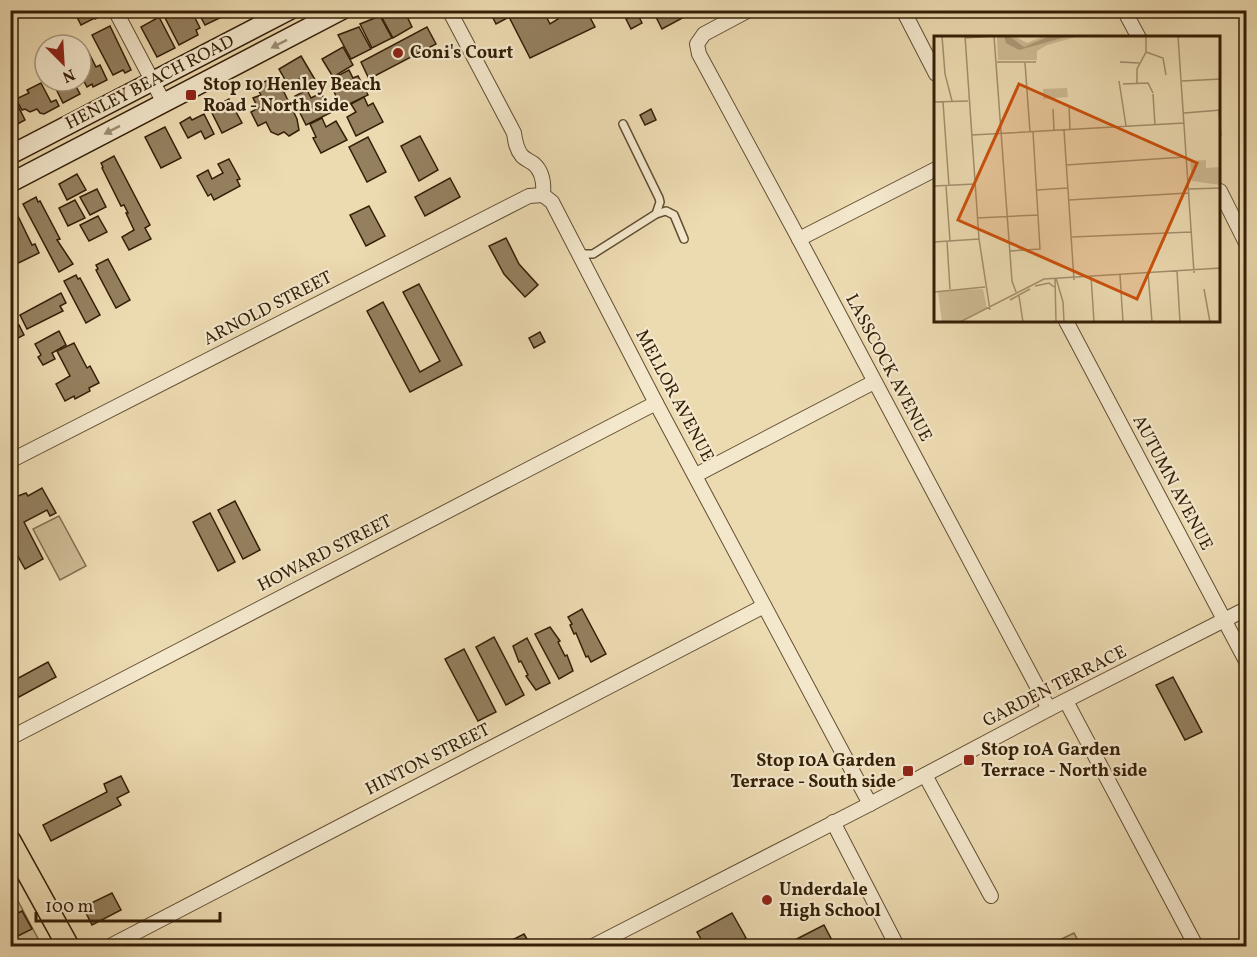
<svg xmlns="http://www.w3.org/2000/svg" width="1257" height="957" viewBox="0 0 1257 957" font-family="Vollkorn,serif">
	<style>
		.green { fill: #cdba94; stroke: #806c4d; stroke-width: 1.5 }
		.building { fill: #94805f; stroke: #341f06; stroke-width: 1.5 }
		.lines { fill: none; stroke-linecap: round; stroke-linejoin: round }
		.service-casing { stroke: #624e31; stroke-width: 10 }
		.minor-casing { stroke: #624e31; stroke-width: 16 }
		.secondary-casing { stroke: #341f06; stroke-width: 21 }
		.primary-casing { stroke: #341f06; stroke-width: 24 }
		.service { stroke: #f3e7cc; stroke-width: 7 }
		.minor { stroke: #f3e7cc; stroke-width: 14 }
		.secondary { stroke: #f3e7cc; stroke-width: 18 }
		.primary { stroke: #ecdab1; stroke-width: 21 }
		.oneway { fill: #9d8d73 }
		.poi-dot { fill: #8f2418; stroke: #f3e7cc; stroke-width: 2 }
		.labels { text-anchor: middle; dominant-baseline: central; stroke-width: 4.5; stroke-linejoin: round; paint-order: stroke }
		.poi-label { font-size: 18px; font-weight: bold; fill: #341f06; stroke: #f3e7cc; text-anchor: start }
		.street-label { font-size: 18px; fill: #341f06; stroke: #f3e7cc }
		.inset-road { fill: none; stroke: #a28f6d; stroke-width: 1.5 }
		.view { fill: #cd500b; fill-opacity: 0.15; stroke: #cd500b; stroke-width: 3 }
		.inset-edge { fill: none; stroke: #341f06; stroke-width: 3 }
	</style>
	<rect width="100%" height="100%" fill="#ecdab1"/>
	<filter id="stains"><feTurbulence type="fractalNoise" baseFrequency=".00333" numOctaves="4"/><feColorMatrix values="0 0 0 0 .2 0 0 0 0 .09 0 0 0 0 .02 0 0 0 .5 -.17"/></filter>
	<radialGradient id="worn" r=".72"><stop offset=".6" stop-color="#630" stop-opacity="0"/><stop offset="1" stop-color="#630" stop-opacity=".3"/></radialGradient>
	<g class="green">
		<polygon points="59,516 86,566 60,580 33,529"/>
		<polygon points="10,886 42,946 11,946"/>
		<polygon points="1074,933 1081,946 1047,946"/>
	</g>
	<g class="building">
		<polygon points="80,10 89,10 93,19 81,25 75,13"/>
		<polygon points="90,10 105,10 107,13 95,19"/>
		<polygon points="161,10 191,10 200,28 196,30 198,35 179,45"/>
		<polygon points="197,10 221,10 224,16 205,25"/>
		<polygon points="386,10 404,10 412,27 393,38 380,14"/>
		<polygon points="489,10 543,10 550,24 558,19 553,10 586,10 595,27 530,58 509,17 496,24"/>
		<polygon points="655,10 697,10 662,29 653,11"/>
		<polygon points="637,13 642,23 631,29 626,19"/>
		<polygon points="380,16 392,38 372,48 360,24"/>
		<polygon points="159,17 175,48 157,57 141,27"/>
		<polygon points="110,26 131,70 125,73 123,70 113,75 92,35"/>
		<polygon points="359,27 371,49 351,59 338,35"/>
		<polygon points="427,27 436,44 369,79 361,62"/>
		<polygon points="343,47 353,65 333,77 322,59"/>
		<polygon points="88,51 96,67 100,65 107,80 93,87 92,84 87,87 81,76 81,55"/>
		<polygon points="301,56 317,83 306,89 299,79 288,85 279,69"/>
		<polygon points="349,70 353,78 358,76 368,95 341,108 333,89 341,85 337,76"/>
		<polygon points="268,80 272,88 280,84 297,119 299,130 289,136 284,132 278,135 271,132 266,122 258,126 251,112 258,108 253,98 261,95 256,86"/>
		<polygon points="52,81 73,81 80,94 63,103"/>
		<polygon points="41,83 51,102 56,100 59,106 44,114 40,113 37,109 30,112 25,109 22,110 16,99 29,93 27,90"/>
		<polygon points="307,90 311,98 321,93 332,112 306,125 298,109 301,108 295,96"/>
		<polygon points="364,97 368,106 373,103 383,122 356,136 347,117 356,112 351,104"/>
		<polygon points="229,99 242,123 222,133 210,109"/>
		<polygon points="15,100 25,120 10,128 10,102"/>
		<polygon points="651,109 656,120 645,125 640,115"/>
		<polygon points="204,114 214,134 205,139 201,131 188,138 180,123 190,117 192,120"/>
		<polygon points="322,118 326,127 336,121 347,140 321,153 313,138 316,137 310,124"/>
		<polygon points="165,127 181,158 161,168 145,137"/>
		<polygon points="420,136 438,170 419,181 401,146"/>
		<polygon points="368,137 386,172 367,182 349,147"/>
		<polygon points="114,156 150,225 145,228 151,239 129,250 122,237 134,230 126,213 128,213 124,205 121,206 102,168 103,167 101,163"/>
		<polygon points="229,159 240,179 237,180 240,186 214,200 211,194 208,196 197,176 208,170 212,179 223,173 218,164"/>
		<polygon points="77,174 86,190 67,200 59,184"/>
		<polygon points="450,178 460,197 425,216 415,197"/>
		<polygon points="97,189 106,207 90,215 80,197"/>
		<polygon points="36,197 38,202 40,201 60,239 57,240 73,264 59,272 23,204"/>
		<polygon points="75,200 85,218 68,226 59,208"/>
		<polygon points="369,206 385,236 366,246 350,215"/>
		<polygon points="15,210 32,245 35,244 39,253 10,267 10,212"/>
		<polygon points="98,216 107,232 89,241 80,225"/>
		<polygon points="506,238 519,264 538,285 525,297 504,274 489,246"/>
		<polygon points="108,259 130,300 116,308 96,270 98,269 96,265"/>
		<polygon points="76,275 78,279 80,278 100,315 86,323 64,281"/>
		<polygon points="419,284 462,365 410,392 367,311 383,302 420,372 440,361 403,292"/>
		<polygon points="61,293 66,303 60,306 63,311 27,329 20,315"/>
		<polygon points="19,325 24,335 10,342 10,329"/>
		<polygon points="59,331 66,345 52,353 55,359 43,365 38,357 41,355 35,344"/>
		<polygon points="540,332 545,342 534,348 529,338"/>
		<polygon points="74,343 87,368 90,366 99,383 89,388 90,391 75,399 74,396 65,401 56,384 70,376 57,351"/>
		<polygon points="42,488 56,513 50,516 47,510 24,522 43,559 25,569 10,542 10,499 26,493 28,496"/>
		<polygon points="235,501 260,550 243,559 218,510"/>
		<polygon points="210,513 235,562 218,571 193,522"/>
		<polygon points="582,609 606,654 591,662 588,656 586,657 576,633 574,634 570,625 572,624 568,617"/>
		<polygon points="550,627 560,641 558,642 565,656 567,655 573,671 559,679 535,634"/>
		<polygon points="494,637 524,695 506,705 476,647"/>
		<polygon points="527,638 550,683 536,690 526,676 528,675 521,661 519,662 513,646"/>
		<polygon points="464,649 496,712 478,721 445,659"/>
		<polygon points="48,662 56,677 19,697 11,682"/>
		<polygon points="1173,677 1202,732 1185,740 1156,685"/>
		<polygon points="121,776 129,792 117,798 121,805 51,841 43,825 107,792 104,784"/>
		<polygon points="112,893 121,910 92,925 83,907"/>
		<polygon points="15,907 18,913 22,911 32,929 10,940 10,910"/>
		<polygon points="732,913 746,938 731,946 705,946 697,932"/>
		<polygon points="824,925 835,946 783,946"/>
		<polygon points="524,934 531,946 500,946"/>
	</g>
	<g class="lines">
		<g class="service-casing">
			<g id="service">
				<polyline points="656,214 666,211 674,215 684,239"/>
				<polyline points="579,254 593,254 656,214 660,202 659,198 623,124"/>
			</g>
		</g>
		<g class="minor-casing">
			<g id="minor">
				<polyline points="115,10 164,103"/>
				<path d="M449,10L514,133C515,140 516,149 522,156C525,159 530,161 534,164C543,172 544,184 543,195L552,202L656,403L870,804"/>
				<polyline points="749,10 704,34 697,44 699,54 799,239 1049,709"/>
				<polyline points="903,10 936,74"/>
				<polyline points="1124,10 1139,38"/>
				<polyline points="1220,191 1246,243"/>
				<polyline points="799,239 936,169"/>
				<polyline points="1066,321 1246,661"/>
				<polyline points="10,461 529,196 543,195"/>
				<polyline points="696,475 874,382"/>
				<polyline points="1066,701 1196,946"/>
				<polyline points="10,738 656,403"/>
				<polyline points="925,775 991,896"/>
				<polyline points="833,822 897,946"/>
				<polyline points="110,946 764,606"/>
				<polyline points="593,946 870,804 1049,709 1246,609"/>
			</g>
		</g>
		<g class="secondary-casing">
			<g id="secondary">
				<polyline points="10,155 290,10"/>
				<polyline points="10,183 342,10"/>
			</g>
		</g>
		<g class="primary-casing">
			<polyline id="primary" points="10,841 68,946"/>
		</g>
		<use href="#service" class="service"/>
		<use href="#minor" class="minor"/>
		<use href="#secondary" class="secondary"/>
		<use href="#primary" class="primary"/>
	</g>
	<defs><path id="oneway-solid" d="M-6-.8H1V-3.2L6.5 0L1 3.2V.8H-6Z" transform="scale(1.5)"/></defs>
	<g class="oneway">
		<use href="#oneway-solid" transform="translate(279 44) rotate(153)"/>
		<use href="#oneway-solid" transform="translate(112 130) rotate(153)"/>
	</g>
	<g class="poi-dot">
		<circle cx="398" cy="53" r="6"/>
		<rect x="185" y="89" width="12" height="12" rx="3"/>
		<rect x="963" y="754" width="12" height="12" rx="3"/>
		<rect x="902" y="765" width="12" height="12" rx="3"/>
		<circle cx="767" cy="900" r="6"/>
	</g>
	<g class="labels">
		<g class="poi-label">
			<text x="410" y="53">Coni's Court</text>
			<text x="203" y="85">Stop 10 Henley Beach<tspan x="203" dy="21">Road - North side</tspan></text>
			<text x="981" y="750">Stop 10A Garden<tspan x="981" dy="21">Terrace - North side</tspan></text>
			<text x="896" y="761" text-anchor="end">Stop 10A Garden<tspan x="896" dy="21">Terrace - South side</tspan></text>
			<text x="779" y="890">Underdale<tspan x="779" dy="21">High School</tspan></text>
		</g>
		<g class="street-label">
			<text transform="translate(150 83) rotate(-27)">HENLEY BEACH ROAD</text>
			<text transform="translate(268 309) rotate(-27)">ARNOLD STREET</text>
			<text transform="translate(888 368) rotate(62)">LASSCOCK AVENUE</text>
			<text transform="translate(674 396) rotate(62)">MELLOR AVENUE</text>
			<text transform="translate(1172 483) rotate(62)">AUTUMN AVENUE</text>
			<text transform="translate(325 554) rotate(-27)">HOWARD STREET</text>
			<text transform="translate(1055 687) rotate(-27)">GARDEN TERRACE</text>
			<text transform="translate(428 760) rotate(-27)">HINTON STREET</text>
		</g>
	</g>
	<g transform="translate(934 36)">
		<rect width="286" height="286" fill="#ecdab1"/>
		<path d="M80,0L93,7L110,0H145L113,9L103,15V24H64L63,1ZM133,52L134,61L109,63V53ZM272,124V132L286,131V149L258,145L256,125ZM49,253L53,272L26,286H8L4,255Z" fill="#cdba94"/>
		<path d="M75,0L90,11L116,0H135L85,14L72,7L70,0Z" fill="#ad9a77"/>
		<path class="inset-road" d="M8,0L11,38L18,65M31,0L45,203L56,274M60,0L78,245L82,256M244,0L260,237M31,2L59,0M212,16L229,22L232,39M63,26H102M186,26L205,27M91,27L96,96M185,45L192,90M248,45L287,43M203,47V33L212,16V0M189,48L214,47L219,57M219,58L221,89M0,66L34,65M9,66L15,150M135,69L136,94M119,73L120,95M285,74L287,100M250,77L287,74M130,94L140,244M38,99L250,87M132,129L251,121M0,150L41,148M12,150L16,205M255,153L287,152M103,154L134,152M135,164L254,157M43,182L104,179M138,201L257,196M13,205L16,253M0,206L45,203M76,215L106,213L99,96M243,235L246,286M214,236L218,286M186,239L189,286M157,240L160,286M121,242L122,286M122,242L129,266L130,286M101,250L115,247L120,251M270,253L276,286M0,256L51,251M85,260L89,286M76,264L96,253M26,286L110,243L287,232"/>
		<path class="view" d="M85,48L263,127L203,263L24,184Z"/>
		<rect width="286" height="286" class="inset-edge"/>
	</g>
	<rect width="1257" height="957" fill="none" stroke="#ecdab1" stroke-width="36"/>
	<rect x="12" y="12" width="1233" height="933" fill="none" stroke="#341f06" stroke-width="3"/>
	<rect x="18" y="18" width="1221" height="921" fill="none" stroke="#341f06" stroke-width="1.5"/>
	<g transform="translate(63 63) rotate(156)"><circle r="28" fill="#f3e7cc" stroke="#a7977d" stroke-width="1.5"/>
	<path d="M0-4.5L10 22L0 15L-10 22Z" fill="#8f2418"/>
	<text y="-9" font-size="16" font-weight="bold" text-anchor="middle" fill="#341f06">N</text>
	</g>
	<path d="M36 912v9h184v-9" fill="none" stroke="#341f06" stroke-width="3"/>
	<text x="45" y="912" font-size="18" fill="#341f06" stroke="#f3e7cc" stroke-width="4.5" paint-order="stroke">100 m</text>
	<rect width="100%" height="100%" filter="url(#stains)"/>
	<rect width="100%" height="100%" fill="url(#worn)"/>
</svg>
